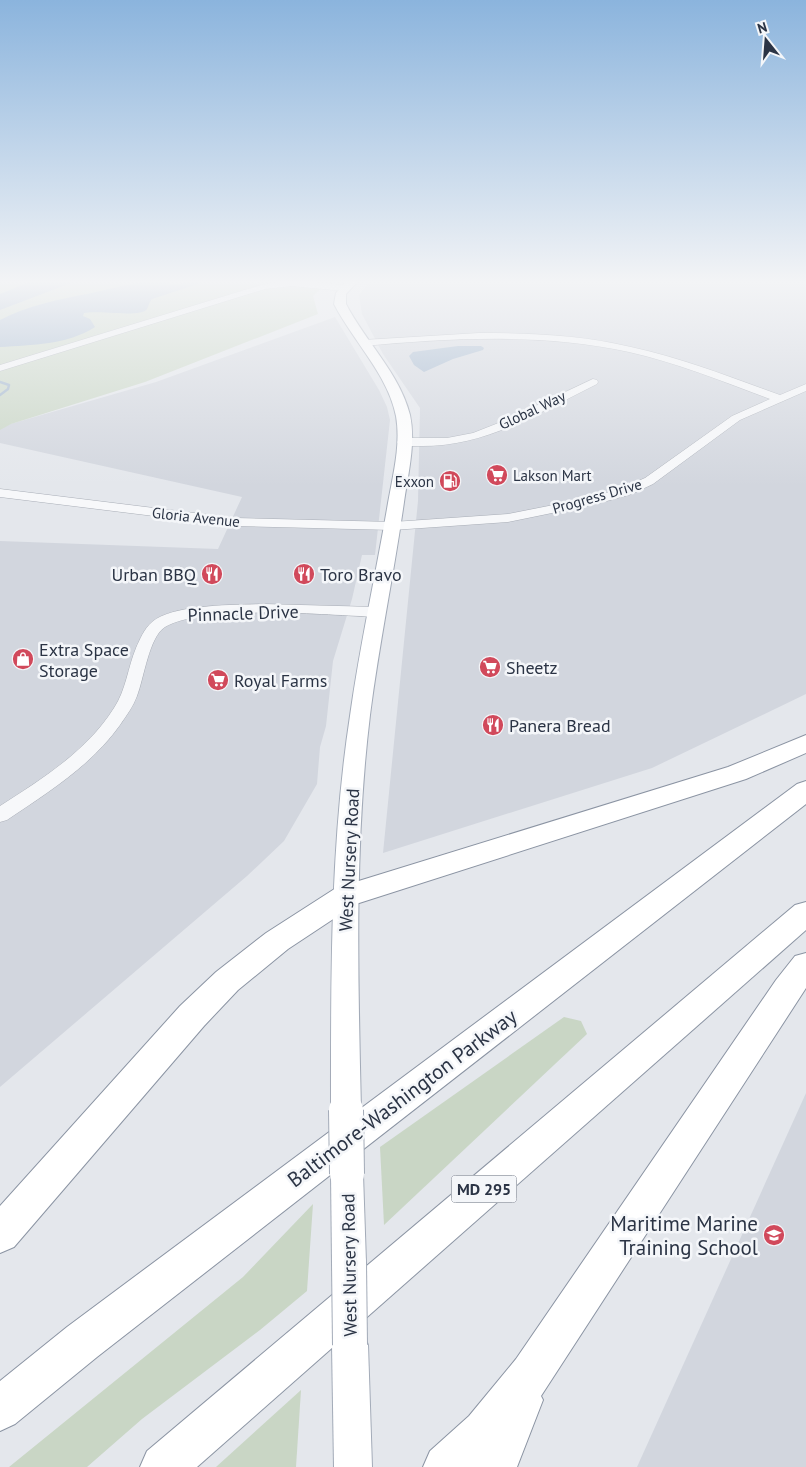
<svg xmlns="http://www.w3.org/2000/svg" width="806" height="1467" viewBox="0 0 806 1467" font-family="'PT Sans',sans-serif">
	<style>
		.built { fill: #d2d6de }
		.green { fill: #c9d6c5 }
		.water { fill: #9fb4cc }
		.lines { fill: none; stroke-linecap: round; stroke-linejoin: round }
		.stream { stroke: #9fb4cc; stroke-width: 2.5 }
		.minor-casing { stroke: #a9aeb7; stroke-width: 1 }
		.major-casing { stroke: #a3abb8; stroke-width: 2 }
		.highway-casing { stroke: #8b94a3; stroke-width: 2 }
		.minor { fill: #f7f8fa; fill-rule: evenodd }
		.major { fill: #fff; fill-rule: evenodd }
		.highway { fill: #fff; fill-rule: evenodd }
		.major-bridge-casing { stroke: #a3abb8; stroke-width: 36; stroke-linecap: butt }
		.major-bridge { stroke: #fff; stroke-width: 34 }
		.labels { text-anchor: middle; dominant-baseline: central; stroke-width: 5; stroke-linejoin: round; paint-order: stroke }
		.far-street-label { font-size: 15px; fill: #2b3445; stroke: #f4f6f9 }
		.far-poi-label { font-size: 15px; fill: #2b3445; stroke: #f4f6f9; text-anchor: start }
		.shield { fill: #f4f6f9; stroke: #676e7b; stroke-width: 1 }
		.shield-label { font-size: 16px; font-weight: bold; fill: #2b3445 }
		.poi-label { font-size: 18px; fill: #2b3445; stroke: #f4f6f9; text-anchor: start }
		.street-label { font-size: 18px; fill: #2b3445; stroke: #f4f6f9 }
		.near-street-label { font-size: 21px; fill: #2b3445; stroke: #f4f6f9 }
		.near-poi-label { font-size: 21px; fill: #2b3445; stroke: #f4f6f9; text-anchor: end }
	</style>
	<rect width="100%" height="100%" fill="#e4e7ec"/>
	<g class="built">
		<polygon points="370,280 806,280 806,694 652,768 383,853 418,501 420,408 383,354 362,314 359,295"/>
		<polygon points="335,317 379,390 387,407 390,420 375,555 362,555 352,599 333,661 326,726 320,747 317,784 284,841 247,876 0,1087 0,541 218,549 242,497 0,443 0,427 156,382"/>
		<polygon points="806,1093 806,1467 637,1467"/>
	</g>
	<g class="green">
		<polygon points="0,280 330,280 313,296 318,314 145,382 11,424 0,430"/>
		<polygon points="564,1017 581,1021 587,1034 384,1225 380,1147"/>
		<polygon points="313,1204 307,1291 260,1330 142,1419 87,1467 9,1467 243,1277"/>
		<polygon points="301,1390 296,1467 216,1467"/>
	</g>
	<g class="water">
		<polygon points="34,280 79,280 0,310 0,294"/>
		<path d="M156,280H173L168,284H181L191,280H210L152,299C149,302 149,306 147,309C141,318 98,310 84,313L83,316L90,319L95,327C67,345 32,345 0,347V320C29,305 60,299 92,293C113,288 134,283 156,280Z"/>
		<polygon points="458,346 481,346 484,348 483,350 453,359 424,372 414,365 409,356 413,352"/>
	</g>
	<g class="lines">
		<polyline class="stream" points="0,382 9,385 8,389 0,395"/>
		<g class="minor-casing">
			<g id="minor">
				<polygon points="292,280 344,285 348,288 344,291 292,286 265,289 0,371 0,365 261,285"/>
				<path d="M479,333C530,333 581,335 631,347C682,358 730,377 780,395L806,384V391L740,420L653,484L632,494L596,504L508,522L393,530L235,526L0,497V489L235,518L393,522L508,514L594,497L622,488L645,478L732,416L770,399C724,382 678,363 629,352C542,333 452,338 364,346L359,343L364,340Z"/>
				<path d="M593,379L597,380L598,382L597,384C538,413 486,447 419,446C411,446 402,447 397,442L403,438H447L473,433L506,420Z"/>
				<path d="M263,604L376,607L381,609L384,612L381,615L376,617C329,615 203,604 165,627C149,637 144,678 137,696C133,707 126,716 120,725C91,766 47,793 7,820L0,822V806C42,779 87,751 114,708C126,690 128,667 136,648C140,639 144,629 152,622C173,604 235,605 263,604Z"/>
			</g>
		</g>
		<g class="major-casing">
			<g id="major">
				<path d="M348,280H359L346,294V304C365,341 400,374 410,415C416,443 408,474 404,502C394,573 379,644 370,715C354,846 358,978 361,1110L357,1119L346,1123L335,1119L331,1110C331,978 330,846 350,716C360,644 376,574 388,503C393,475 401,445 396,416C388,375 353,341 334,304L336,293Z"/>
				<polygon points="347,1159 358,1164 363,1174 366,1263 361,1275 349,1280 337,1275 332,1263 331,1174 336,1164"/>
				<polygon points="350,1327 363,1332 368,1345 372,1467 334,1467 332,1345 337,1332"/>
			</g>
		</g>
		<g class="highway-casing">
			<g id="highway">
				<polygon points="806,735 806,753 746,779 356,904 288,949 238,990 204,1026 14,1247 0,1253 0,1206 180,1006 216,972 266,933 336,888 728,767"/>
				<polygon points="806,781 806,804 97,1357 15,1424 0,1431 0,1381 67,1327 797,784"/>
				<polygon points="806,902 806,930 197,1467 140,1467 147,1451 795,905"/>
				<polygon points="806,953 806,988 541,1396 543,1400 517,1467 423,1467 430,1451 469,1416 516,1359 776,980 795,956"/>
			</g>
		</g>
		<use href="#minor" class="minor"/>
		<use href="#major" class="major"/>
		<use href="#highway" class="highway"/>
		<g class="major-bridge-casing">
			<g id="major-bridge">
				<polyline points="346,1110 347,1174"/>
				<polyline points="349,1263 350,1345"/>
			</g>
		</g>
		<use href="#major-bridge" class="major-bridge"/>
	</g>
	<linearGradient id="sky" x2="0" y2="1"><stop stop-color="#8bb4dd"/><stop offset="0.58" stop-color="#f3f4f6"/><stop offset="1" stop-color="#f3f4f6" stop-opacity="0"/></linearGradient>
	<rect width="806" height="486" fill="url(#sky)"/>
	<defs>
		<g id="supermarket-disc" transform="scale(1.125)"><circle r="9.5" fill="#d1495b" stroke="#f4f6f9"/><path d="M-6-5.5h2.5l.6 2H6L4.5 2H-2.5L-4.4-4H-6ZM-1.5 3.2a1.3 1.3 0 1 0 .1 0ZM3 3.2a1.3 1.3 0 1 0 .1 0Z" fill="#fff"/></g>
		<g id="fuel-disc" transform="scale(1.125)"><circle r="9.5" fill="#d1495b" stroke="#f4f6f9"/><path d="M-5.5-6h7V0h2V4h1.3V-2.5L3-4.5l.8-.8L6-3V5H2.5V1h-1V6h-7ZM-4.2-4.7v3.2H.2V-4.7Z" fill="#fff"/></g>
		<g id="restaurant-disc" transform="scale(1.125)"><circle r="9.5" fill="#d1495b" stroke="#f4f6f9"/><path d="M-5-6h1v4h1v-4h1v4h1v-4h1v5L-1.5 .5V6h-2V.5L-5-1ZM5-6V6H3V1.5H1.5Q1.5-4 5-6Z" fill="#fff"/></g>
		<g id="shop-disc" transform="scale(1.125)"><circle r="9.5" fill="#d1495b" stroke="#f4f6f9"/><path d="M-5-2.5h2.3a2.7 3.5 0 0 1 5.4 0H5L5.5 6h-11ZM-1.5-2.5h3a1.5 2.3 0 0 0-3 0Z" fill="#fff"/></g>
		<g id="school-disc" transform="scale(1.125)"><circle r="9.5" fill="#d1495b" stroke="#f4f6f9"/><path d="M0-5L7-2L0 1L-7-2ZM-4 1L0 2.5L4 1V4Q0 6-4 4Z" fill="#fff"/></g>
	</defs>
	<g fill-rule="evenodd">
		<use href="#supermarket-disc" x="497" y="475"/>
		<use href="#fuel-disc" x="450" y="481"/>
		<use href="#restaurant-disc" x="212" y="574"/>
		<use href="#restaurant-disc" x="304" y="574"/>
		<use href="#shop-disc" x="23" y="659"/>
		<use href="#supermarket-disc" x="490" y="667"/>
		<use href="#supermarket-disc" x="218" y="680"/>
		<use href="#restaurant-disc" x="493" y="725"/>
		<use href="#school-disc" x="774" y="1235"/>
	</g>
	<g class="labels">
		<g class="far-street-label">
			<text transform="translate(532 410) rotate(-25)">Global Way</text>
			<text transform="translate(597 496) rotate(-16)">Progress Drive</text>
			<text transform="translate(196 517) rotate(6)">Gloria Avenue</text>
		</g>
		<g class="far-poi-label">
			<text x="513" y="475">Lakson Mart</text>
			<text x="434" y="481" text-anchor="end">Exxon</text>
		</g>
		<rect class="shield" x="451.5" y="1175.5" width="65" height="27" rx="4"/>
		<g class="shield-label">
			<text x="484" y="1189">MD 295</text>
		</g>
		<g class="poi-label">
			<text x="196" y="574" text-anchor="end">Urban BBQ</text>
			<text x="320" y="574">Toro Bravo</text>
			<text x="39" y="649">Extra Space<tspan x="39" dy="21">Storage</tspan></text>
			<text x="506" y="667">Sheetz</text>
			<text x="234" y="680">Royal Farms</text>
			<text x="509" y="725">Panera Bread</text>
		</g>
		<g class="street-label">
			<text transform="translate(243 613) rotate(-2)">Pinnacle Drive</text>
			<text transform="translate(349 860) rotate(-87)">West Nursery Road</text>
			<text transform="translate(349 1265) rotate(-91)">West Nursery Road</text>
		</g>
		<g class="near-street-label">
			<text transform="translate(402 1098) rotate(-37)">Baltimore-Washington Parkway</text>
		</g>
		<g class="near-poi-label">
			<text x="758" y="1223">Maritime Marine<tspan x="758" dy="24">Training School</tspan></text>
		</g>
	</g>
	<g transform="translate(766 40) rotate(343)" stroke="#f4f6f9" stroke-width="4" paint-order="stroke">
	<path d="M0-4L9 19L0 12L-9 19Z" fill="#2b3445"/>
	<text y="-8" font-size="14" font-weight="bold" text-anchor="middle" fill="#2b3445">N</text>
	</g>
</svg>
